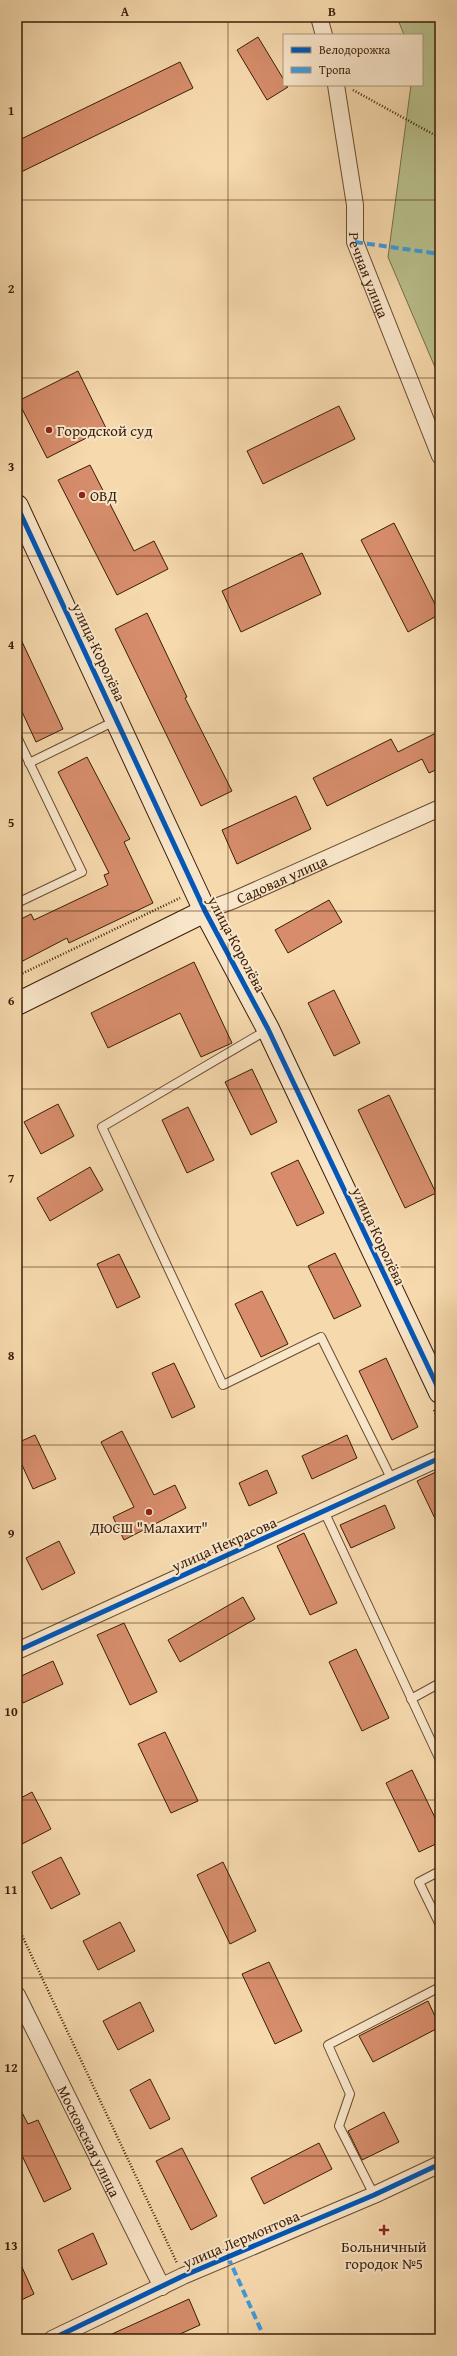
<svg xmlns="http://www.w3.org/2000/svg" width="457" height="2356" viewBox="0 0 457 2356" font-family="'Gentium Book Plus',serif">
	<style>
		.green { fill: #b8c08d; stroke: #796f4a }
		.building { fill: #d78d6b; stroke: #3a1e06 }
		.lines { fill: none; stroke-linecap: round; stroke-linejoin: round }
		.lane-casing { stroke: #694d30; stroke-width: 10 }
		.street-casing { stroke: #694d30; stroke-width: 18 }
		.secondary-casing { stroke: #3a1e06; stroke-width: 24 }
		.path { stroke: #3a1e06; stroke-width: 2.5; stroke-dasharray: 1 2; stroke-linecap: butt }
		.lane { stroke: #f9e6ca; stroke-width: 8 }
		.street { stroke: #f9e6ca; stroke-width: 16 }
		.secondary { stroke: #f9e6ca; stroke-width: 22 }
		.quiet { stroke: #3e9bdd; stroke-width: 4; stroke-dasharray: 8 4; stroke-linecap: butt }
		.cycleway-casing { stroke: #f9e6ca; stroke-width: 8 }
		.cycleway { stroke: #0057b8; stroke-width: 5 }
		.grid { fill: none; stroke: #3a1e06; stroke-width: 1; stroke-opacity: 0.55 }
		.poi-dot { fill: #8f2418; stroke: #f9e6ca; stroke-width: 1.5 }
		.labels { text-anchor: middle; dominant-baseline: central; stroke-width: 4; stroke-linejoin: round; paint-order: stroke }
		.street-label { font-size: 15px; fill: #3a1e06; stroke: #f9e6ca }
		.poi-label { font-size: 15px; fill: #3a1e06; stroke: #f9e6ca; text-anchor: start }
		.neatline { fill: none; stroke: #3a1e06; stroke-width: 1.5 }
		.grid-label { font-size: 13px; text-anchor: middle; font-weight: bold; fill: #3a1e06 }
	</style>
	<rect width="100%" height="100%" fill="#f6d9ad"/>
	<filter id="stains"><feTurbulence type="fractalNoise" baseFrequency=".005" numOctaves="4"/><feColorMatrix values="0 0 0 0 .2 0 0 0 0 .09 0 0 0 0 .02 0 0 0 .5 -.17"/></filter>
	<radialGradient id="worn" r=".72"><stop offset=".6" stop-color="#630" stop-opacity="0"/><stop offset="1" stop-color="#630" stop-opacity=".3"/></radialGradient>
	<polygon class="green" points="397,17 440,17 440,379 388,257 411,85 422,85 422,35 404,35"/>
	<g class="building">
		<polygon points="258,37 284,80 284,85 288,87 267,100 237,50"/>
		<polygon points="180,62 193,88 17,174 17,141"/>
		<polygon points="78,371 106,428 47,458 18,401"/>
		<polygon points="339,406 355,439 263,484 247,451"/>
		<polygon points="90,465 134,551 154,541 168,569 117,595 58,480"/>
		<polygon points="394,523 440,614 408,632 361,540"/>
		<polygon points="302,553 321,594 241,632 222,591"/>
		<polygon points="147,613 187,697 185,698 232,791 201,806 115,629"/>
		<polygon points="17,631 63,729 36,742 17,701"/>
		<polygon points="440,731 440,768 429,773 422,759 327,806 313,778 391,739 398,752"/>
		<polygon points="87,757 130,839 124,842 153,903 69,943 67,938 17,964 17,921 31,914 34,920 108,885 104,875 109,873 58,772"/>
		<polygon points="296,796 311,829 237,864 222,830"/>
		<polygon points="329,900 342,922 288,953 275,930"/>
		<polygon points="194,962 232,1043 201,1057 180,1013 108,1048 91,1013"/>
		<polygon points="334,990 360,1043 334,1056 308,1003"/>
		<polygon points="252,1069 277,1122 251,1135 225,1082"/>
		<polygon points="389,1095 436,1193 405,1208 358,1110"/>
		<polygon points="58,1104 74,1136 41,1154 24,1122"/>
		<polygon points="188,1107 214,1160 187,1173 162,1120"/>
		<polygon points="298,1160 324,1213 297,1226 271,1173"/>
		<polygon points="90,1167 103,1190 50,1221 37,1198"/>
		<polygon points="335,1253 361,1306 334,1319 308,1266"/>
		<polygon points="119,1254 140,1297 117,1308 97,1264"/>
		<polygon points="262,1291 288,1344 261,1357 235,1304"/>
		<polygon points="386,1358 418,1427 392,1440 359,1371"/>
		<polygon points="174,1363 195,1407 172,1418 152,1373"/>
		<polygon points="122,1431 154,1495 175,1485 186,1508 124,1540 113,1517 134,1507 101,1442"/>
		<polygon points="35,1435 56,1479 33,1489 17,1454 17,1443"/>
		<polygon points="347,1435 357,1458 312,1479 302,1456"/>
		<polygon points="267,1470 277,1493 249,1506 239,1483"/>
		<polygon points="440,1470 440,1529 417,1481"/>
		<polygon points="385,1505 395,1528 351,1548 340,1525"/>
		<polygon points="304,1533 337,1603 310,1615 277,1546"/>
		<polygon points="59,1541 75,1573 42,1590 26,1558"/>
		<polygon points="243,1597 255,1619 180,1662 168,1640"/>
		<polygon points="124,1623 157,1692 130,1705 97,1635"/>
		<polygon points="356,1649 389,1718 362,1731 329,1662"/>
		<polygon points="53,1661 63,1684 23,1703 17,1689 17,1678"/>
		<polygon points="165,1732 198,1801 171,1813 138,1744"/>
		<polygon points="412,1770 440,1828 440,1842 419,1852 386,1783"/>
		<polygon points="32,1792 51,1829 22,1844 17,1834 17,1800"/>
		<polygon points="61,1857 80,1894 51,1909 32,1872"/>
		<polygon points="223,1862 256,1931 230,1944 197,1875"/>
		<polygon points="120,1922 135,1951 98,1970 83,1941"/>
		<polygon points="269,1962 302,2031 275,2044 242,1974"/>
		<polygon points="428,2001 440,2027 373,2062 359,2036"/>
		<polygon points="140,2002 154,2031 118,2050 103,2021"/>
		<polygon points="150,2079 170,2119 150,2129 130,2090"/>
		<polygon points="17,2103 28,2124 38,2120 71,2189 44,2202 17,2145"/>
		<polygon points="384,2112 399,2142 362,2160 348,2131"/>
		<polygon points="319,2143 332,2169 264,2204 251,2178"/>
		<polygon points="182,2148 217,2216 191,2230 156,2161"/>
		<polygon points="93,2233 107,2264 72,2280 58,2250"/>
		<polygon points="17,2256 34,2294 17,2302"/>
		<polygon points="189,2299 200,2325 169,2339 101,2339"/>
	</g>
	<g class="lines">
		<g class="lane-casing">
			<g id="lane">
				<polyline points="17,737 82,872 17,903"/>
				<polyline points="29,763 115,721"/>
				<polyline points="267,1030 102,1127 223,1385 321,1337 392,1480"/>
				<polyline points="324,1511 440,1760"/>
				<polyline points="411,1699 440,1683"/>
				<polyline points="440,1871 419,1882 440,1925"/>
				<polyline points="374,2195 339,2126 350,2094 328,2045 440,1987"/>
			</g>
		</g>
		<g class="street-casing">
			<g id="street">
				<polyline points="319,17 324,35"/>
				<path id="s1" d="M336,85L355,205V242L440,456"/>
				<path id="s2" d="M205,911L234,900L440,808"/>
				<polyline points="17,1651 440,1458"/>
				<path id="s3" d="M17,1995L162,2287"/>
				<polyline points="52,2339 183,2276 374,2195 440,2164"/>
			</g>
		</g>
		<g class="secondary-casing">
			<g id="secondary">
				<polyline points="17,506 205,911 268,1029 440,1392"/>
				<polyline points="17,1004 205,911"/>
			</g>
		</g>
		<g class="path">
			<polyline points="353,90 440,138"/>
			<polyline points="17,976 180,898"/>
			<polyline points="434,1410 440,1422"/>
			<polyline points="17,1925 177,2263"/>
		</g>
		<use href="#lane" class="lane"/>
		<use href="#street" class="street"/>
		<use href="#secondary" class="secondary"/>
		<g class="quiet">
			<polyline points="355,242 440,254"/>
			<polyline points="228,2257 265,2339"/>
		</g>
		<g class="cycleway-casing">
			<g id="cycleway">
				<polyline points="17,506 205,911 268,1029 440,1392"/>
				<polyline points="17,1651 440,1458"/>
				<polyline points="52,2339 183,2276 374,2195 440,2164"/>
			</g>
		</g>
		<use href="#cycleway" class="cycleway"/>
	</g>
	<path class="grid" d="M228,17V2339M17,200H440M17,378H440M17,556H440M17,733H440M17,911H440M17,1089H440M17,1267H440M17,1445H440M17,1623H440M17,1800H440M17,1978H440M17,2156H440"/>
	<g class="poi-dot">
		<circle cx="49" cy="430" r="4"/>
		<circle cx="82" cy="495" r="4"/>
		<circle cx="149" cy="1512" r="4"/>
		<path d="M382 2224h4v4h4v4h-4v4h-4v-4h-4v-4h4z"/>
	</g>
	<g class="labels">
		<g class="street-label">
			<text stroke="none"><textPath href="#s1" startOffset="194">Речная улица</textPath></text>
			<text transform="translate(99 652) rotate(65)">улица Королёва</text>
			<text stroke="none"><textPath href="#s2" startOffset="83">Садовая улица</textPath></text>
			<text transform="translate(237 944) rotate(62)">улица Королёва</text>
			<text transform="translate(379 1236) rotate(65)">улица Королёва</text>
			<text transform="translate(224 1544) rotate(-24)">улица Некрасова</text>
			<text stroke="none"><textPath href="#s3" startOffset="163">Московская улица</textPath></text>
			<text transform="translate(241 2239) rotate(-23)">улица Лермонтова</text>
		</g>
		<g class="poi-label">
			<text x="57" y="430">Городской суд</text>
			<text x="90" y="495">ОВД</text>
			<text x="149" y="1527" text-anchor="middle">ДЮСШ "Малахит"</text>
			<text x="384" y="2246" text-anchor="middle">Больничный<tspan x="384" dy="17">городок №5</tspan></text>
		</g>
	</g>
	<rect width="457" height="2356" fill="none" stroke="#f6d9ad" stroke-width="44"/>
	<rect x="283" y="34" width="140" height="52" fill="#f9e6ca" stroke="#ad967c"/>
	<rect x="291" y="47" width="20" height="6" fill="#0057b8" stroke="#ad967c"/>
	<text x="319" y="54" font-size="12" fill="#3a1e06">Велодорожка</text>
	<rect x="291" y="67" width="20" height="6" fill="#3e9bdd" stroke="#ad967c"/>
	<text x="319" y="74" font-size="12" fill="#3a1e06">Тропа</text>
	<rect x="22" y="22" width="413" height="2312" class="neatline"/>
	<g class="grid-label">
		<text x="125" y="16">A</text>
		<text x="332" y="16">B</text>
		<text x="11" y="115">1</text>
		<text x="11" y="293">2</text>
		<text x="11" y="471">3</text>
		<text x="11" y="649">4</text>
		<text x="11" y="827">5</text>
		<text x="11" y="1005">6</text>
		<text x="11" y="1183">7</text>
		<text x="11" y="1360">8</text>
		<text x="11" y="1538">9</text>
		<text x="11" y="1716">10</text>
		<text x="11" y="1894">11</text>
		<text x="11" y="2072">12</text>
		<text x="11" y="2250">13</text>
	</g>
	<rect width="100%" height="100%" filter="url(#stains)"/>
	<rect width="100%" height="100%" fill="url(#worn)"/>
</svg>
